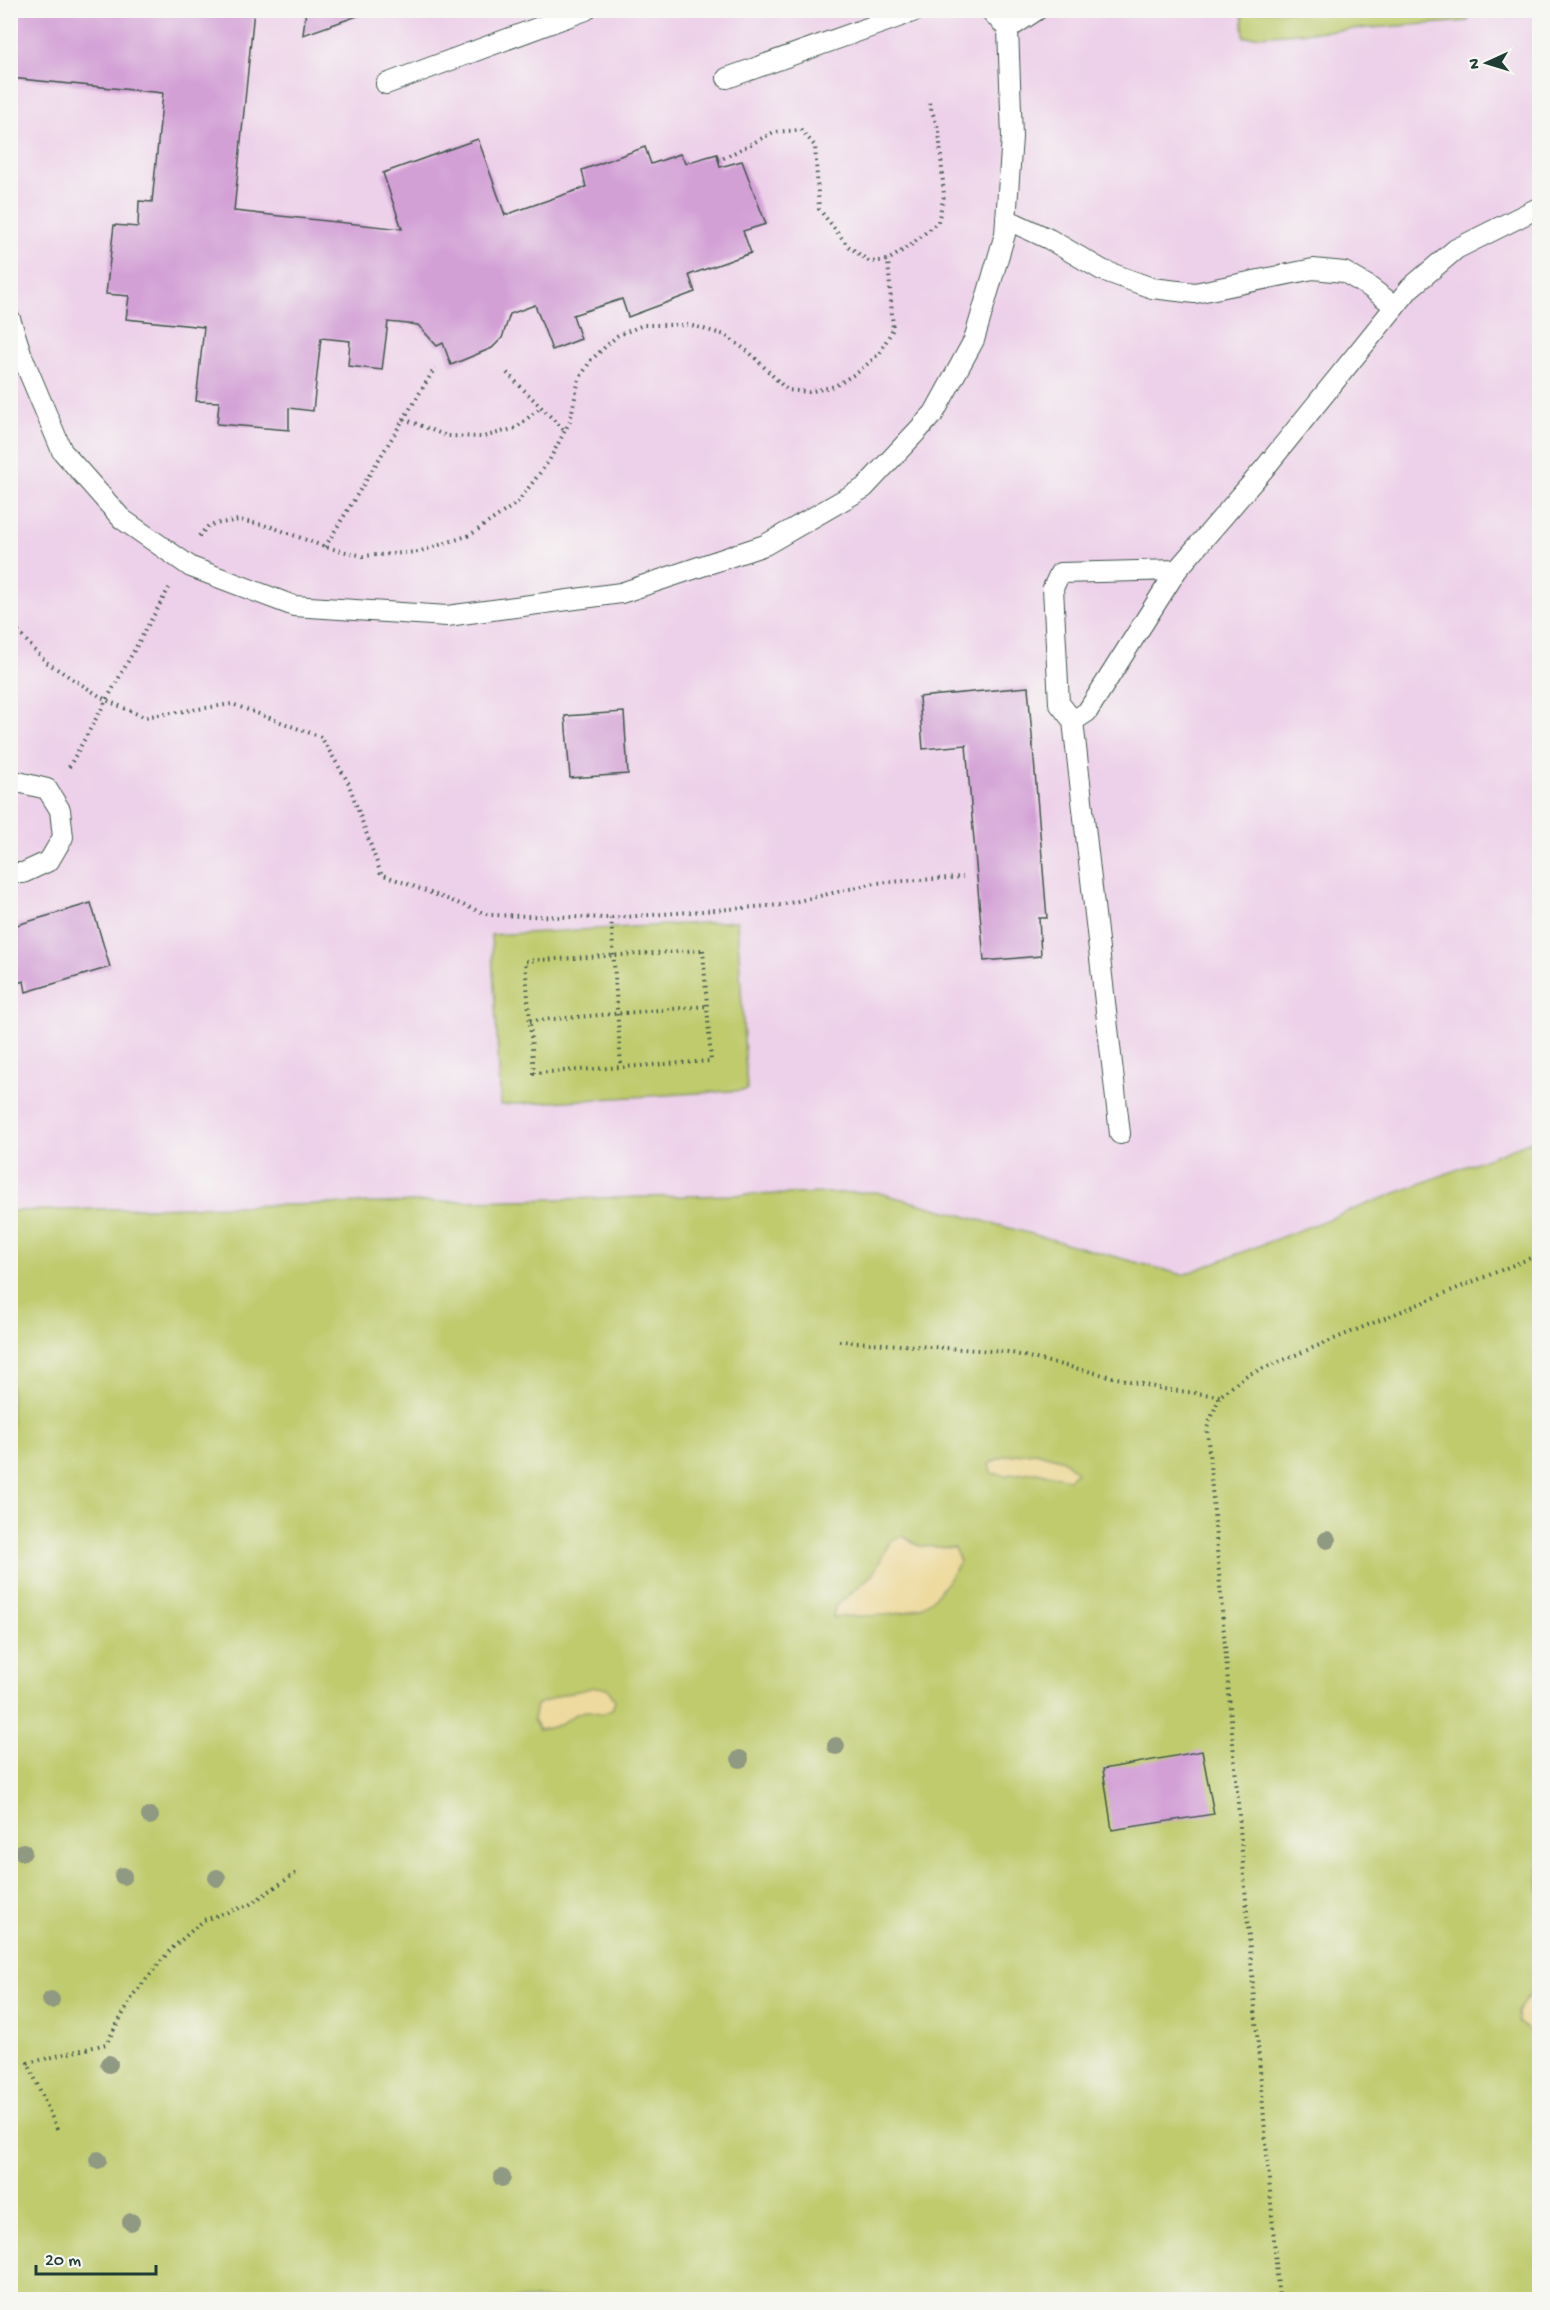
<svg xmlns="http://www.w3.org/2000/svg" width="1550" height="2310" viewBox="0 0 1550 2310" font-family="'Gochi Hand',sans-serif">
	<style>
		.built { fill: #edd0e9 }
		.green { fill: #bfcb6d; stroke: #6f8450; stroke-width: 1.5 }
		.sand { fill: #eeda9e; stroke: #868c69; stroke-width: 1.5 }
		.building { fill: #d3a0d6 }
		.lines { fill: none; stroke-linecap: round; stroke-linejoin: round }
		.service-casing { stroke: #3f564c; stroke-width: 22 }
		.path { stroke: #3f564c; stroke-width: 4; stroke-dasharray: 1.5 4.5; stroke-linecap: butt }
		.service { stroke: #fff; stroke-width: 20 }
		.tree { fill: #909982 }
	</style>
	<rect width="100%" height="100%" fill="#f6f6f2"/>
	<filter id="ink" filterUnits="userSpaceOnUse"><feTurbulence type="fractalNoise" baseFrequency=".0167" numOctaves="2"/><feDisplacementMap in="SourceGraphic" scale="12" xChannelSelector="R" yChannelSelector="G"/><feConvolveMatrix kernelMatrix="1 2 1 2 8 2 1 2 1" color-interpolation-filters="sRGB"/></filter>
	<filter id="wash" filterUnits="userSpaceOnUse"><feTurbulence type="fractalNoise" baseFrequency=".008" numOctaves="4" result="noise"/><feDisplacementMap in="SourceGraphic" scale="24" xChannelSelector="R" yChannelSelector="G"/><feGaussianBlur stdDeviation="1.35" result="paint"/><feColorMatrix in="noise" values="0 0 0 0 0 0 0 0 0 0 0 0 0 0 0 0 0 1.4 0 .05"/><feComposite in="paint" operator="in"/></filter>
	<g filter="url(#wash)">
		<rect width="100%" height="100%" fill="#f3e7d4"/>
		<polygon class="built" points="10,11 1539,11 1539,1138 1183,1275 876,1192 11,1211"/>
		<g class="green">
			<polygon points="1467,10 1468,21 1244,37 1242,11"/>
			<polygon points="737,921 747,1090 501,1105 491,935"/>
			<polygon points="1539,1138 1539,2299 11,2299 11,1211 876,1192 1183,1275"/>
		</g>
		<g class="sand">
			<polygon points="1034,1452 1061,1459 1077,1472 1069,1479 1036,1472 1005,1475 991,1473 989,1464 1003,1456"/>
			<path d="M903,1536L919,1546L954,1548L960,1561C952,1575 936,1600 921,1607C898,1618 859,1615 833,1617L835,1607L873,1574L891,1540Z"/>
			<path d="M595,1687L607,1688L615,1700L612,1710L602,1714C580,1705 572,1719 553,1727C549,1728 544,1729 539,1730L533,1720L536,1705L561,1695Z"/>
			<polygon points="1539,1981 1539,2029 1530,2032 1518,2022 1517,2012"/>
		</g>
		<g id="blocks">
			<g class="building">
				<polygon points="10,10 254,10 234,211 402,229 383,173 478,139 505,215 586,187 582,170 645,147 651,164 680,154 686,163 717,154 720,167 742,161 766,224 743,231 751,253 689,275 695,292 628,317 622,299 573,315 581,339 552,350 535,305 510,314 502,338 492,348 451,365 443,343 437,346 418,325 388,322 382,370 348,366 350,341 321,338 313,411 289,408 289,430 217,424 219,402 196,401 204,327 126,319 129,296 106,294 114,225 138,227 139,201 152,202 163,93 10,78"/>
				<polygon points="306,10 372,10 372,11 303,35"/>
				<polygon points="1028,687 1047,918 1039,918 1041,956 984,961 966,745 923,749 919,697"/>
				<polygon points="624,712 628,774 570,778 565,716"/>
				<polygon points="91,903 110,967 26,992 24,981 10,985 10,927"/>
				<polygon points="1202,1751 1214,1814 1112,1830 1103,1769"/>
			</g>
		</g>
	</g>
	<g filter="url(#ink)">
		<use href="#blocks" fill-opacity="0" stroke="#3f564c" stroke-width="1.5"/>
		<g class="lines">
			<g class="service-casing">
				<g id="service">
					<polyline points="1008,29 1037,10"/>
					<polyline points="727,78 918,10"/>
					<polyline points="386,84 586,10"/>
					<polyline points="1006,219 1049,239 1102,270 1152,288 1195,293 1313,269 1344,272 1368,286 1395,306"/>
					<polyline points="10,319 22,356 62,451 122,519 191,567 294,606 447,616 621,593 765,545 864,488 934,413 974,340 1005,234 1012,137 1008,29 990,10"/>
					<polyline points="1177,570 1060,573 1053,588 1059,703 1073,721 1087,712 1177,570 1264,469 1410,288 1456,249 1540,207"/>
					<polyline points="1073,721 1120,1134"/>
					<polyline points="10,780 47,789 60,810 63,837 49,861 23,873 10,873"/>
				</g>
			</g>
			<g class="path">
				<polyline points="718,161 774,132 801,130 815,146 819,209 848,246 870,262 888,260 911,245 938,222 944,196 939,131 929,103"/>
				<polyline points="507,373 565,431"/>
				<polyline points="404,419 447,436 483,437 516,428 541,407"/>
				<polyline points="199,536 209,525 239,520 272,527 325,547 363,556 418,552 470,535 517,503 549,461 570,421 579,379 591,360 617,336 643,325 690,325 725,335 750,353 787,390 809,392 835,386 858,372 879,354 893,329 888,260"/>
				<polyline points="325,547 435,368"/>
				<polyline points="10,623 46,662 106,700 144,717 232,704 321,737 348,782 381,874 489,915 611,918 781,905 875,883 963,877"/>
				<polyline points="69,767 169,588"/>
				<polyline points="611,918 621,1067"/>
				<polygon points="703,950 711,1061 534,1073 525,961"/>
				<polyline points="530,1021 707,1006"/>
				<polyline points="839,1341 1007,1352 1163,1389 1220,1396"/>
				<polyline points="57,2129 28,2063 106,2044 134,1994 171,1949 204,1920 249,1905 299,1871"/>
				<polyline points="1279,2300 1207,1428 1220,1396 1247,1375 1540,1254"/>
			</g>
			<use href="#service" class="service"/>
		</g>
		<g class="tree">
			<circle cx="1327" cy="1540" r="9"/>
			<circle cx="836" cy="1746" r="9"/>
			<circle cx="740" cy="1759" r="9"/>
			<circle cx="150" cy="1816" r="9"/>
			<circle cx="23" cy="1852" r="9"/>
			<circle cx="123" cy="1876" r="9"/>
			<circle cx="217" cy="1878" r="9"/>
			<circle cx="51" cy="2000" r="9"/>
			<circle cx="109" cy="2064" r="9"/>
			<circle cx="98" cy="2160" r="9"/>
			<circle cx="502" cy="2178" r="9"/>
			<circle cx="131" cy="2222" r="9"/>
		</g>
	</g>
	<rect width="1550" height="2310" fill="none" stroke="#f6f6f2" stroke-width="36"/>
	<g transform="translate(1487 63) rotate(266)" stroke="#f6f6f2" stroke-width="4.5" paint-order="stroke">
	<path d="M0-4.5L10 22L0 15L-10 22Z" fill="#1f3d34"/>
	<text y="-9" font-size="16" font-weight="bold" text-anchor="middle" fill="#1f3d34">N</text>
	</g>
	<path d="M36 2265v9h120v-9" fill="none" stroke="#1f3d34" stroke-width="3"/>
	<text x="45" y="2265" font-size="18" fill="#1f3d34" stroke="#f6f6f2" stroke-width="4.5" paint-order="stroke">20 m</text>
</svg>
